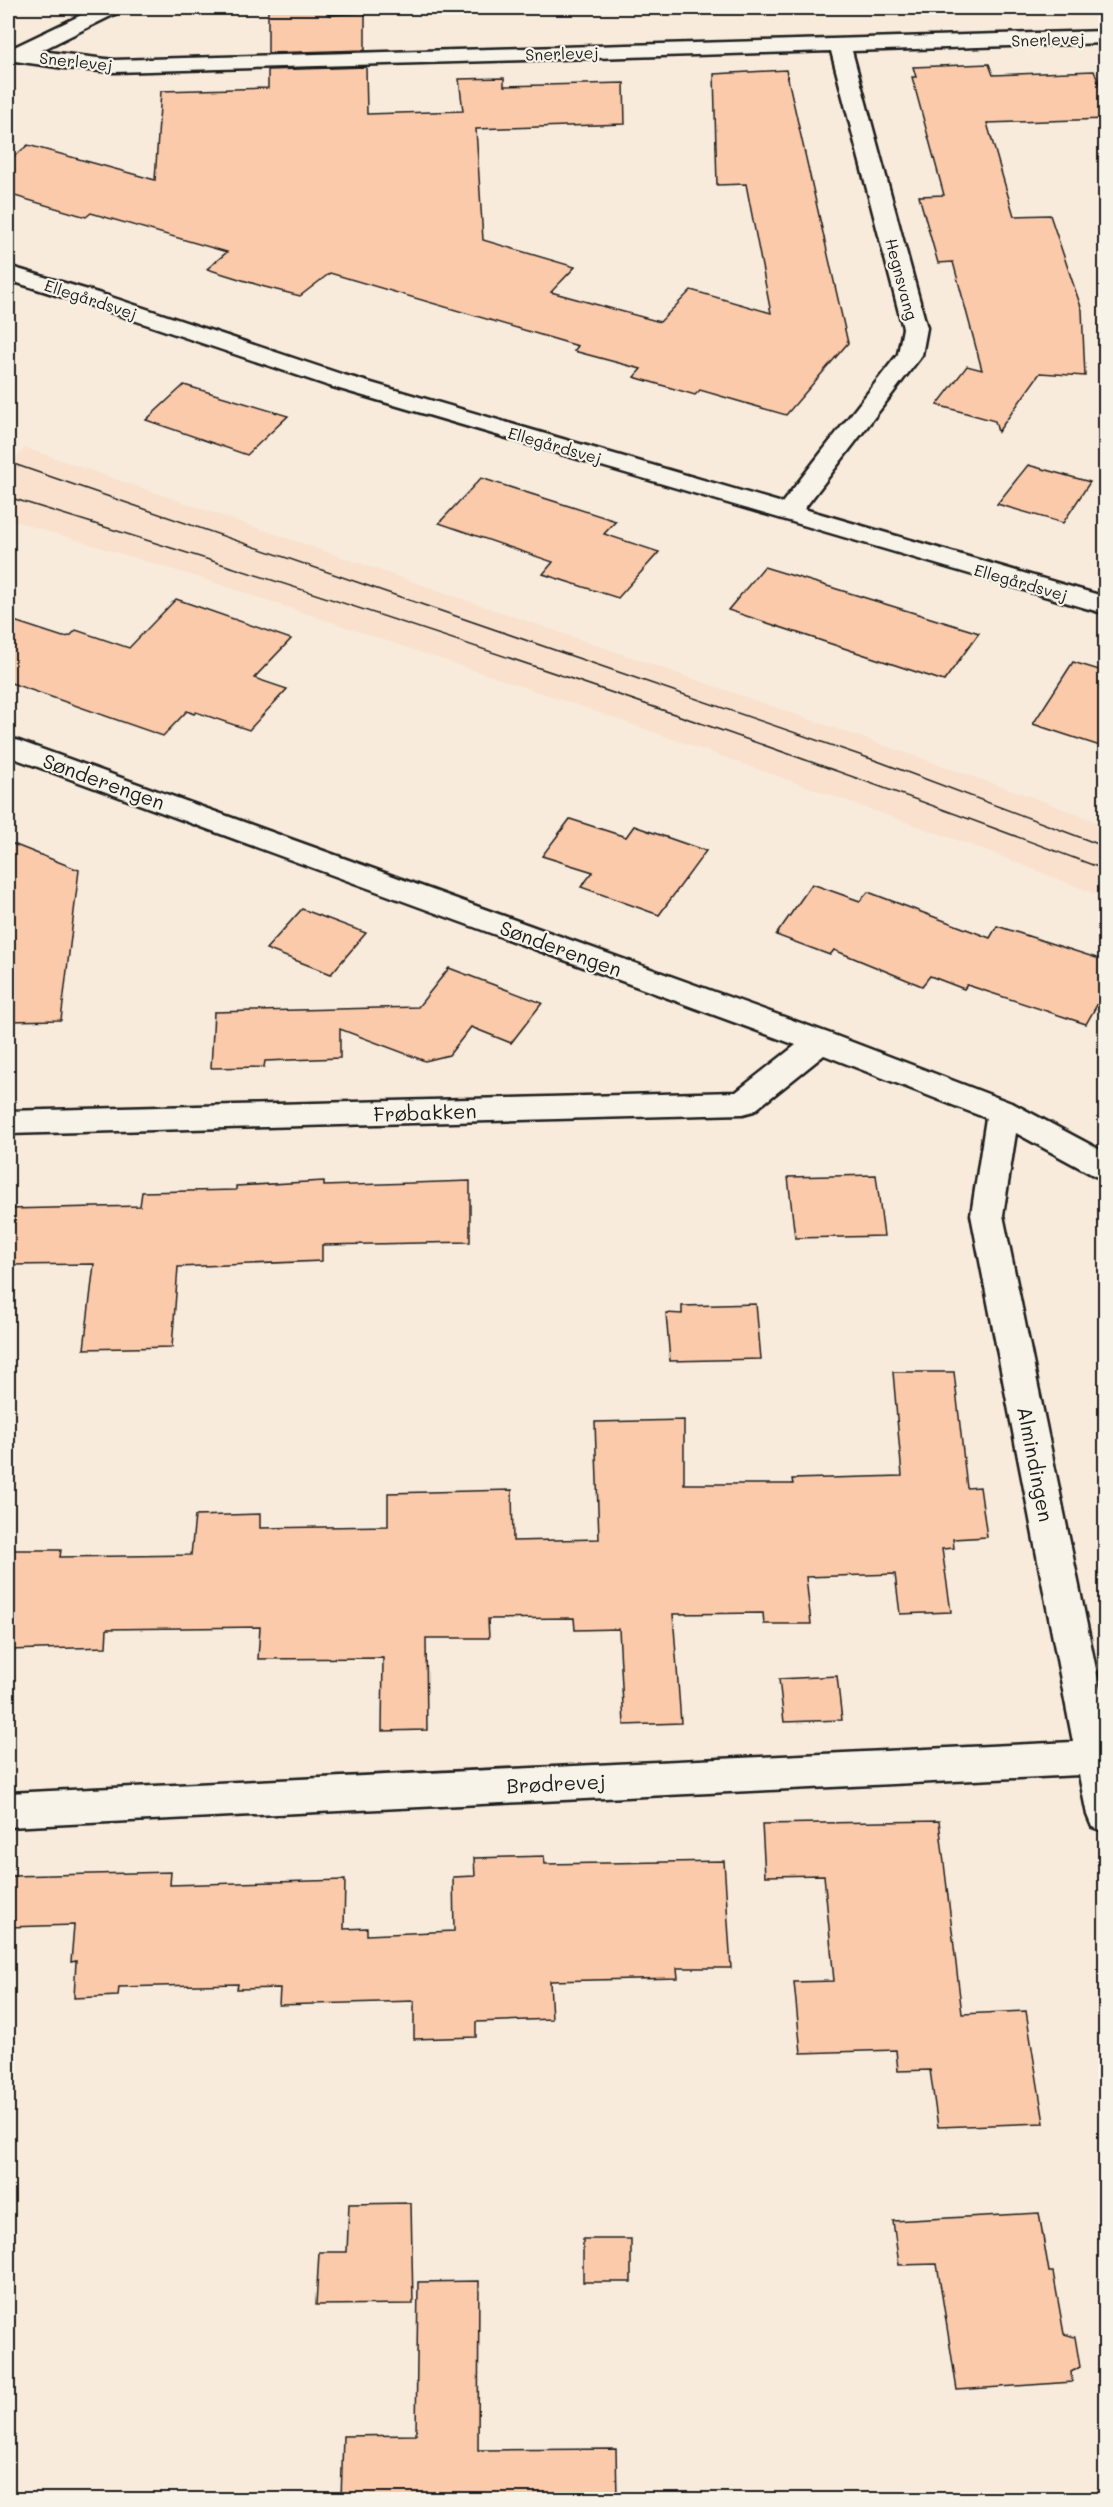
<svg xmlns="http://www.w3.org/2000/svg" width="1113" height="2507" viewBox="0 0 1113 2507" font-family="Mali,sans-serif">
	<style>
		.built { fill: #f9e1cd }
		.building { fill: #fbcaaa; stroke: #1c1c1c; stroke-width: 1.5 }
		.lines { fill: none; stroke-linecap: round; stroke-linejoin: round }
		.minor-casing { stroke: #1c1c1c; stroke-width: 5 }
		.minor { fill: #f7f3e8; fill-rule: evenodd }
		.tram { stroke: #1c1c1c; stroke-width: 1.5 }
		.labels { text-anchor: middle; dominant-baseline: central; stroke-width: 4.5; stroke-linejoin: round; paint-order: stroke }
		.far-street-label { font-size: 16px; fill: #1c1c1c; stroke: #f7f3e8 }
		.street-label { font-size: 20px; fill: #1c1c1c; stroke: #f7f3e8 }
	</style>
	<rect width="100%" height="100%" fill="#f8ebdc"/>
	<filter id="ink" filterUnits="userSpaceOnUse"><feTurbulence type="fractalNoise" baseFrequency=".0167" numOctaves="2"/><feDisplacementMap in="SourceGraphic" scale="12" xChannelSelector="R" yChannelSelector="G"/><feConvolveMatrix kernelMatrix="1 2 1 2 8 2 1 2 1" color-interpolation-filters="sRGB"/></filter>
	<g filter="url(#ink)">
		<polygon class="built" points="26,448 628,656 1032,797 1105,825 1105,898 990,852 580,706 200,578 8,519 8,465"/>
		<g class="building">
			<polygon points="268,8 328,8 329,15 365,13 365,50 268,53"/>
			<polygon points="989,64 993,75 1094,71 1106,101 1106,119 987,123 1014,216 1050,215 1082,310 1085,376 1040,373 998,432 995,421 937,405 967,366 982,370 953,262 938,263 919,196 944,195 912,77 916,77 913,67"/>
			<polygon points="366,67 367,114 463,111 459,79 504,78 504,86 624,83 625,124 476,129 483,240 575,267 551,292 660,322 691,290 771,313 746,184 717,185 714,74 786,70 848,343 786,415 700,390 695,395 634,377 641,369 574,351 578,346 330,273 300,296 265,287 207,269 227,252 91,213 86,217 8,194 8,161 28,145 155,180 161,91 268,88 268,70"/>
			<polygon points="184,385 288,416 247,455 146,420"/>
			<polygon points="1028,465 1090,482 1063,523 997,504"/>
			<polygon points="481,478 616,521 604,534 659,552 618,598 543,574 553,562 439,523"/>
			<polygon points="764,567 827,586 979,633 944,681 728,610"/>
			<polygon points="176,599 291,639 254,678 287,689 249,730 196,712 194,714 187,711 163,736 8,682 8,619 63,637 70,636 76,630 129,648"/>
			<polygon points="1073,662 1106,672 1106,748 1033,724"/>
			<polygon points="570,819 626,837 634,826 706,851 659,915 581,887 593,872 542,856"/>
			<polygon points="8,842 79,870 61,1020 8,1021"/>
			<polygon points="812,884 860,901 868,892 990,938 997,926 1106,961 1106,989 1086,1024 967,985 964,989 930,976 922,986 834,950 830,955 776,935"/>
			<polygon points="302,909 366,933 331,974 266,949"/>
			<polygon points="449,968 542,1003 511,1043 471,1027 449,1055 425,1061 340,1029 340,1058 265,1061 264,1067 211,1068 214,1012 418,1007"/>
			<polygon points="876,1175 884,1236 795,1238 788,1177"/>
			<polygon points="324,1181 324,1186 470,1181 470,1242 322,1245 322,1261 178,1267 172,1347 84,1349 94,1264 8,1265 8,1209 140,1206 142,1192 236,1190 236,1186"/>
			<polygon points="756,1304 761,1359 670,1361 666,1313 682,1314 682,1306"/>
			<polygon points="893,1372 954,1372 967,1488 980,1487 987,1537 953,1539 954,1548 942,1549 951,1612 900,1614 895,1574 806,1577 811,1624 764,1624 763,1613 673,1614 681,1723 624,1725 619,1629 575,1630 574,1618 488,1619 489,1638 426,1638 427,1730 382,1731 383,1658 258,1659 260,1627 107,1629 106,1647 8,1650 8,1550 61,1550 60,1557 191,1555 195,1516 260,1514 260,1528 388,1526 388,1493 512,1490 513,1541 599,1539 595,1422 684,1420 684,1484 793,1484 792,1479 902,1476"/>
			<polygon points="837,1676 842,1720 784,1722 779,1679"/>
			<polygon points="939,1821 962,2014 1026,2011 1044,2123 938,2127 930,2070 898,2071 896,2050 801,2053 794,1982 834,1981 824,1875 765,1876 762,1824"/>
			<polygon points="544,1856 545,1864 724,1861 731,1968 677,1968 678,1978 550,1981 552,2019 476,2022 476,2037 414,2039 414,2001 279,2005 280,1988 237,1989 238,1984 119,1987 118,1996 74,1998 76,1961 71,1962 74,1925 8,1927 12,1876 171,1872 170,1885 345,1880 344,1929 367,1928 367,1935 454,1931 453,1877 475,1876 474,1858"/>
			<polygon points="411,2203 413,2304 316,2305 319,2252 347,2252 349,2204"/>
			<polygon points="1039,2213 1049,2272 1053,2272 1064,2334 1075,2337 1080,2367 1071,2372 1072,2382 957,2390 937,2264 899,2265 893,2221"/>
			<rect x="583" y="2239" width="48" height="43"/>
			<polygon points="479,2281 478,2450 616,2449 617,2499 341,2499 343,2436 416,2435 418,2282"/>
		</g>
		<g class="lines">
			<g class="minor-casing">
				<g id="minor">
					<polygon points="96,8 122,8 119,12 40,51 114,60 1106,31 1106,43 852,51 927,328 922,355 804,509 1106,597 1106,614 326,385 95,307 8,280 8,266 111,297 344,375 782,503 898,354 903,328 831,51 114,72 64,68 8,60 8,50"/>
					<polygon points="8,737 831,1034 1014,1104 1106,1153 1106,1180 1095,1176 1016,1133 1003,1215 1106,1718 1106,1832 1092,1827 1087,1815 1079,1775 8,1827 8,1793 1073,1742 971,1215 986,1118 824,1055 754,1111 743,1114 8,1134 8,1111 736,1092 796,1045 8,756"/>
				</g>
			</g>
			<use href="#minor" class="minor"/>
			<g class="tram">
				<polyline points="8,462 880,762 1106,847"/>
				<path d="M8,497C378,611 744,733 1106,870"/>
			</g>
		</g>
	</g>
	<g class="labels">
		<g class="far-street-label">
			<text transform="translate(1048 39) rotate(-2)">Snerlevej</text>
			<text transform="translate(562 53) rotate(-2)">Snerlevej</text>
			<text transform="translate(76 61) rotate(6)">Snerlevej</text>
			<text transform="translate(902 279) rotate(75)">Hegnsvang</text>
			<text transform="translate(91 299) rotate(18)">Ellegårdsvej</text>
			<text transform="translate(555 445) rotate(16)">Ellegårdsvej</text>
			<text transform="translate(1021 582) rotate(16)">Ellegårdsvej</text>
		</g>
		<g class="street-label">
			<text transform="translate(104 781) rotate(20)">Sønderengen</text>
			<text transform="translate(561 948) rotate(20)">Sønderengen</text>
			<text transform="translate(425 1112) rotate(-2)">Frøbakken</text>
			<text transform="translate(1036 1464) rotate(79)">Almindingen</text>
			<text transform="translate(556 1783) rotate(-3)">Brødrevej</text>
		</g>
	</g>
	<rect width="1113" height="2507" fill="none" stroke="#f7f3e8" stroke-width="30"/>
	<rect x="15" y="15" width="1083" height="2477" fill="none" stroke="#1c1c1c" stroke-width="2" filter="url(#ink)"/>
</svg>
